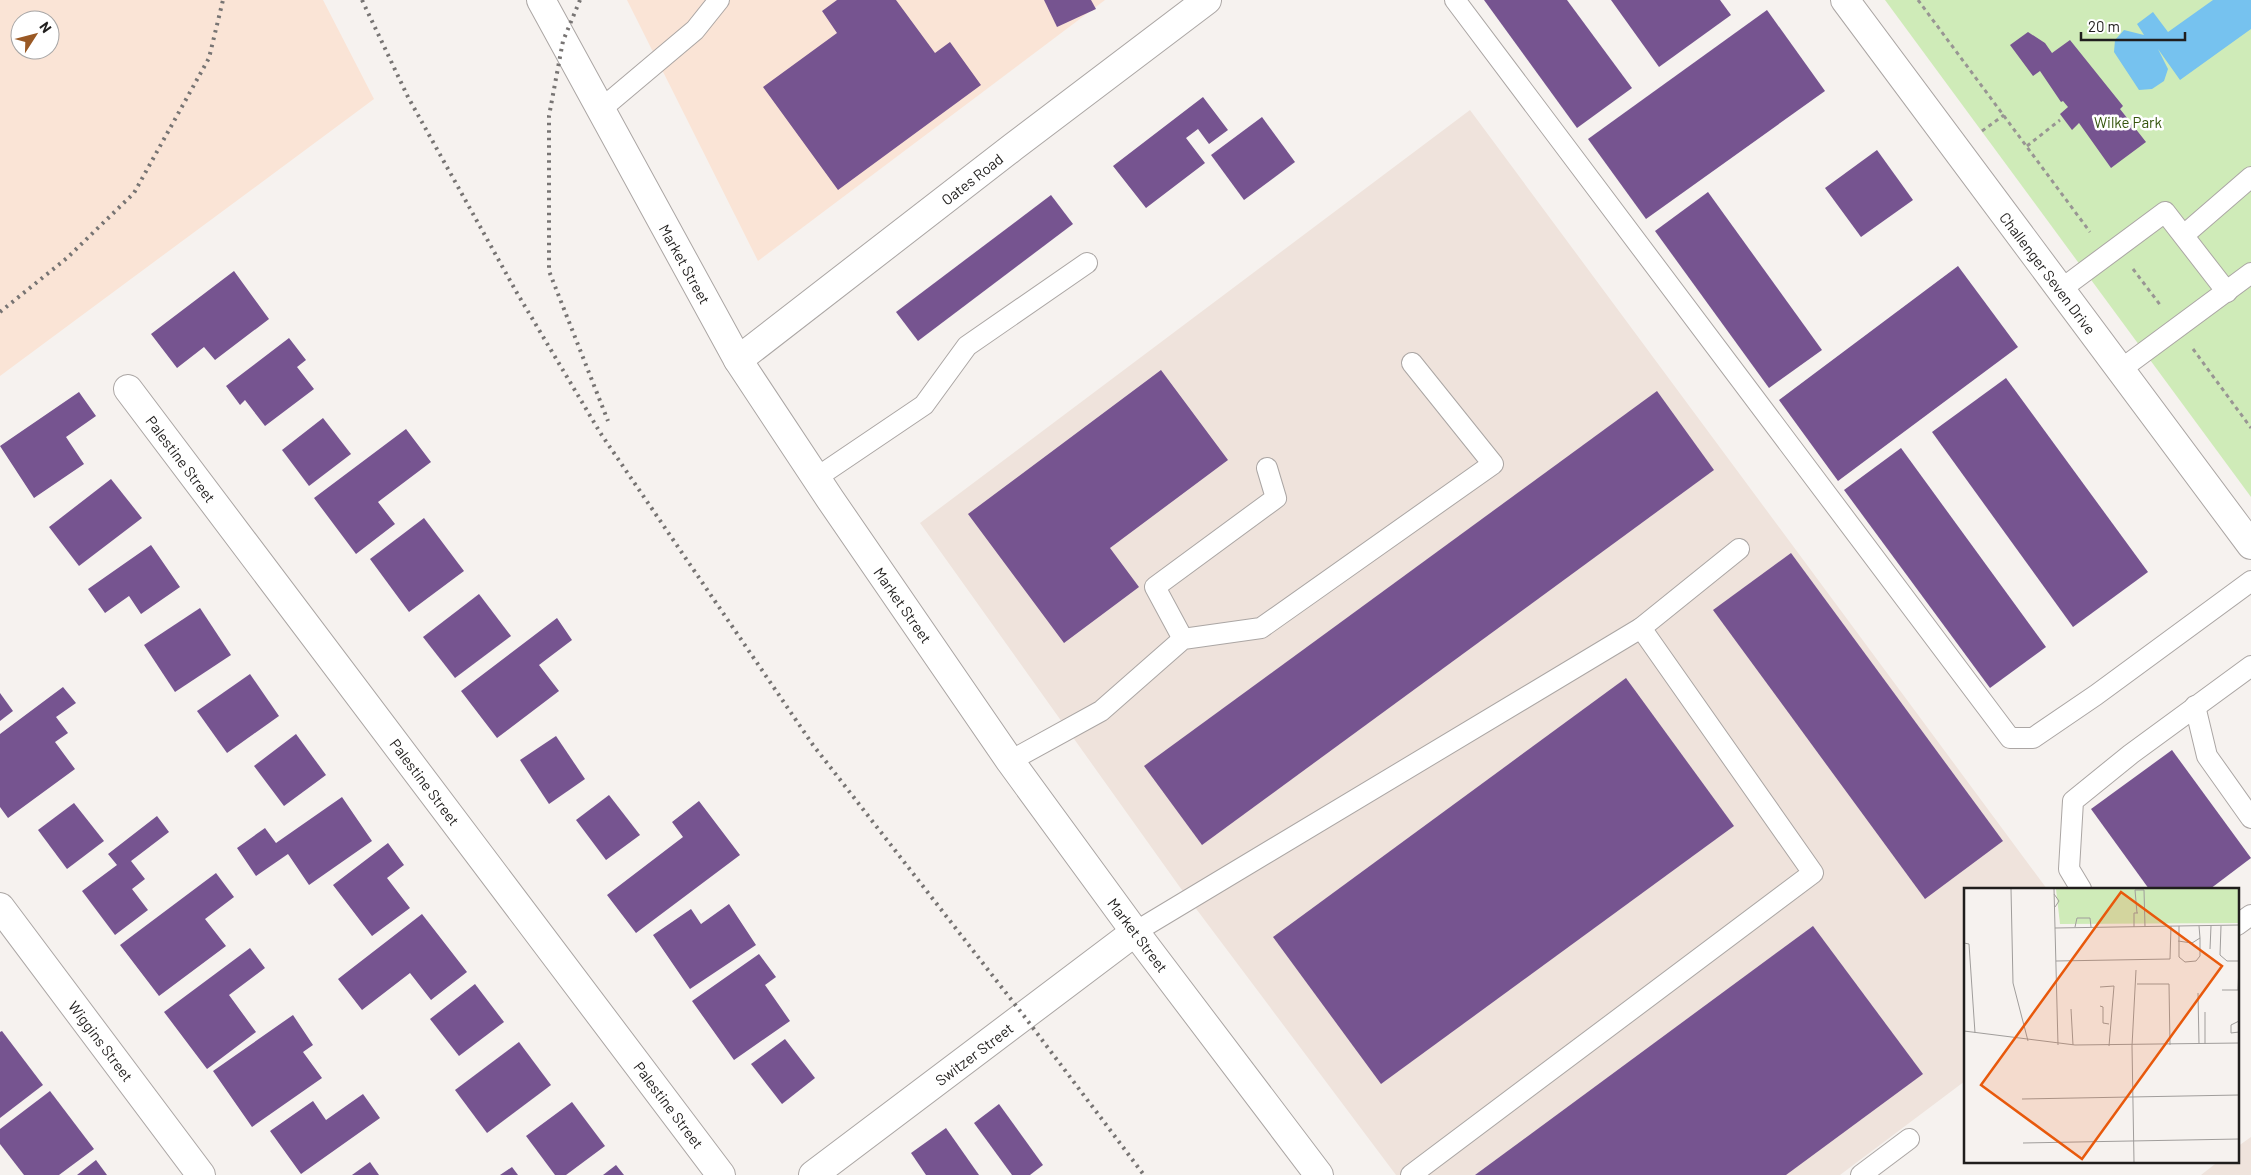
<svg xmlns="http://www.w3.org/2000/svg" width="2251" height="1175" viewBox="0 0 2251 1175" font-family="Barlow,sans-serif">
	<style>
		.built { fill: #efe3dc }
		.industrial { fill: #fae4d6; fill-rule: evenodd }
		.green { fill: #cfebb8 }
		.water { fill: #76c2ef }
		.building { fill: #765490 }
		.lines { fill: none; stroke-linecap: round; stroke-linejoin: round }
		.service-casing { stroke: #aba6a4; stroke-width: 22 }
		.minor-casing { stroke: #aba6a4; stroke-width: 30 }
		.secondary-casing { stroke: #aba6a4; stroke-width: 30 }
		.path { stroke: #989593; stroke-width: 3; stroke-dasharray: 4 4; stroke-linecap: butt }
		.service { stroke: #fff; stroke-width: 20 }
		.minor { stroke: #fff; stroke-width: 28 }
		.secondary { stroke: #fff; stroke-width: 28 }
		.rail { stroke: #777473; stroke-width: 4; stroke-dasharray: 2.5 5; stroke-linecap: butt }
		.labels { text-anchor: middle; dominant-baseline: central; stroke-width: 5; stroke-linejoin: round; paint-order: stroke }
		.park-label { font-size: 15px; fill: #35550d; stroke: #fff }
		.street-label { font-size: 15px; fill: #201e1d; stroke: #fff }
		.inset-road { fill: none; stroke: #a09d9b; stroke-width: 1 }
		.view { fill: #e8590c; fill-opacity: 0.15; stroke: #e8590c; stroke-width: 2.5 }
		.inset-edge { fill: none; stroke: #201e1d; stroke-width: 2.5 }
	</style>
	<rect width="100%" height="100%" fill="#f6f2ef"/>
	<g class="built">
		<polygon points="1470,110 2047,889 1965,889 1965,1081 1840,1175 1396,1175 1179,886 920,523"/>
		<polygon points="2251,1137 2251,1175 2201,1175 2219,1161 2237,1161 2237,1147"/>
	</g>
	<g class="industrial">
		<path d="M0,0H323L374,99L0,376ZM20,20H50V50H20Z"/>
		<polygon points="627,0 1105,0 758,261"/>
	</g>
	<polygon class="green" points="1885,0 2251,0 2251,497"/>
	<polygon class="water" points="2213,0 2251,0 2251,29 2180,80 2158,49 2168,69 2164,81 2152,89 2139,90 2114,52 2115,40 2124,30 2144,35 2137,24 2153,12 2168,32"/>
	<g class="building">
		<polygon points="837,0 896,0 935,53 950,42 981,85 838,190 763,87 837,33 822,11"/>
		<polygon points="1044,0 1091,0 1096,9 1057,27"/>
		<polygon points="1484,0 1567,0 1632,88 1577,128"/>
		<polygon points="1611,0 1720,0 1731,15 1659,67"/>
		<polygon points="1767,10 1825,91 1646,219 1588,139"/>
		<polygon points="2028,32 2045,43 2052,53 2070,40 2123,106 2120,109 2146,142 2111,168 2079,123 2072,130 2060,114 2068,107 2063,101 2061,102 2040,71 2033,76 2010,45"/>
		<polygon points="1203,97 1228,130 1209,144 1198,129 1186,138 1205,163 1146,208 1113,166"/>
		<polygon points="1262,117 1295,162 1244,200 1211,155"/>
		<polygon points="1877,150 1913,200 1861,237 1825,188"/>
		<polygon points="1708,192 1822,350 1769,388 1655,231"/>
		<polygon points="1051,195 1073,224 918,341 896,312"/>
		<polygon points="1958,266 2018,347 1838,481 1779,400"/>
		<polygon points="234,271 269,319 215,360 204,347 177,368 151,334"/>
		<polygon points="289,338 306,360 297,367 314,389 265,426 245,400 240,405 226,386"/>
		<polygon points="1161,370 1228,460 1110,548 1139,587 1064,643 968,514"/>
		<polygon points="2006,378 2148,572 2073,627 1932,432"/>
		<polygon points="1657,391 1714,470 1202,845 1144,766"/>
		<polygon points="79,392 96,416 66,437 84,464 34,498 0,446"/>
		<polygon points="323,418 351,454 309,486 282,450"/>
		<polygon points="406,429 431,462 378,502 395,524 356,554 314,498"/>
		<polygon points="1901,448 2046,647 1990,688 1844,490"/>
		<polygon points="111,479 142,518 79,566 49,527"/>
		<polygon points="424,518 464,571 409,612 370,559"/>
		<polygon points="151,545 180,587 141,614 129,596 105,613 88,589"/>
		<polygon points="1791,553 2003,841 1925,899 1713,610"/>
		<polygon points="479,594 511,636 455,678 423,637"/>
		<polygon points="200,608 231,655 175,692 144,645"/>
		<polygon points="557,618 572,640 539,665 559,691 497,738 461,691"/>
		<polygon points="250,674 279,716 227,753 197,711"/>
		<polygon points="1626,678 1734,826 1381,1084 1273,937"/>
		<polygon points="63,687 76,703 56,717 68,733 55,742 75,769 8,818 0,807 0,734"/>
		<polygon points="0,693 13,711 0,721"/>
		<polygon points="296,734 326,775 284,806 254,766"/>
		<polygon points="556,736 585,779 549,804 520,760"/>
		<polygon points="2172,750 2251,858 2210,889 2149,889 2091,809"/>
		<polygon points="609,795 640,835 606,860 576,820"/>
		<polygon points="342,797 372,841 309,885 288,854 256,876 237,848 265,828 276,843"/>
		<polygon points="699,801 740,855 636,933 607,895 683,837 672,822"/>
		<polygon points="74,803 104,841 67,869 38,830"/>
		<polygon points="157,816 169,832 131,861 145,879 132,889 148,910 115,935 82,891 117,865 108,854"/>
		<polygon points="388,843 404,865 387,878 410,908 372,936 333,885"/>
		<polygon points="216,873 234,897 205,919 226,946 159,996 120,945"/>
		<polygon points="729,904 756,945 690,989 653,935 691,909 701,924"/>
		<polygon points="422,914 467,972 431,1000 410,973 362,1010 338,979"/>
		<polygon points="1813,926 1923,1074 1786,1175 1475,1175"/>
		<polygon points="250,948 265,968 229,995 256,1032 207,1069 164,1012"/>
		<polygon points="759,954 776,977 765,985 790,1021 734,1060 692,1001"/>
		<polygon points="475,984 504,1022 459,1056 430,1019"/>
		<polygon points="293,1015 313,1045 303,1052 322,1078 252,1127 213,1071"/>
		<polygon points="2,1031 43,1085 0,1118 0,1032"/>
		<polygon points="785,1039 815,1078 782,1104 751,1064"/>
		<polygon points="519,1042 551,1085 487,1133 455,1090"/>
		<polygon points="50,1091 94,1149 59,1175 24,1175 0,1144 0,1129"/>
		<polygon points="363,1094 380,1118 301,1174 270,1131 313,1101 326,1120"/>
		<polygon points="572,1102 605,1146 566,1175 555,1175 526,1136"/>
		<polygon points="999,1104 1043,1165 1030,1175 1012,1175 974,1123"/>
		<polygon points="946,1128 979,1175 926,1175 911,1153"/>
		<polygon points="96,1160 107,1175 77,1175"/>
		<polygon points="370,1162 379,1175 352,1175"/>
		<polygon points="616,1165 624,1175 603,1175"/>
		<polygon points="512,1167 518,1175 500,1175"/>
	</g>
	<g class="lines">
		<g class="service-casing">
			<g id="service">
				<polyline points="1455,0 2010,738 2033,738 2096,695 2251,581"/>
				<polyline points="600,110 695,30 719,0"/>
				<polyline points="2184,235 2251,177"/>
				<polyline points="2060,290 2165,212 2227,292"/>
				<polyline points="2120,370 2251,273"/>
				<polyline points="816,478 924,405 967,346 1087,263"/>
				<polyline points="1183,639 1155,587 1276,498 1267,468"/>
				<polyline points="2195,706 2207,756 2251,818"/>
				<polyline points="1010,761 1101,711 1183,639 1261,628 1493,464 1412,363"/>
				<polyline points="2081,889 2069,869 2073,801 2131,754 2251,666"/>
				<polyline points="2237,925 2251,915"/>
				<polyline points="1135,932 1641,628 1739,549"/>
				<polyline points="1411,1175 1813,873 1641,628"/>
				<polyline points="1861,1175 1909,1139"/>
			</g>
		</g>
		<g class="minor-casing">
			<g id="minor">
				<polyline points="1845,0 2251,545"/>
				<polyline points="738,360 1013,147 1207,0"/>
				<polyline points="128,389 721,1175"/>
				<polyline points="0,907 201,1175"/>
				<polyline points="813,1175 1135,932"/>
			</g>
		</g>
		<g class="secondary-casing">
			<polyline id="secondary" points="541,0 738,360 830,499 1010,761 1135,932 1319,1175"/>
		</g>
		<g class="path">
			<polyline points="1918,0 2090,232"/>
			<polyline points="1982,131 2004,115"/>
			<polyline points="2027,146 2060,120"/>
			<polyline points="2133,269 2161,306"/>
			<polyline points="2193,349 2251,428"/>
		</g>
		<use href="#service" class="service"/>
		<use href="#minor" class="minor"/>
		<use href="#secondary" class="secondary"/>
		<g class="rail">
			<polyline points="362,0 408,97 517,293 601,434 813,745 1024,1016 1144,1175"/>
			<polyline points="580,0 563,41 549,116 549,271 608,421"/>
			<polyline points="0,312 67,258 134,193 209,58 223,0"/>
		</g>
	</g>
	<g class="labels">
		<g class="park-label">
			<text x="2128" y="122">Wilke Park</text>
		</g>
		<g class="street-label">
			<text transform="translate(972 179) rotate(-38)">Oates Road</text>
			<text transform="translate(685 264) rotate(61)">Market Street</text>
			<text transform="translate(2048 273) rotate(53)">Challenger Seven Drive</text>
			<text transform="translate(181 459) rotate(53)">Palestine Street</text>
			<text transform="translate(903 605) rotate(55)">Market Street</text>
			<text transform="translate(425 782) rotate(53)">Palestine Street</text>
			<text transform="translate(1138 935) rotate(53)">Market Street</text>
			<text transform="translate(101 1041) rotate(53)">Wiggins Street</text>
			<text transform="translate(974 1054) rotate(-37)">Switzer Street</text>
			<text transform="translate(669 1105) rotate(53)">Palestine Street</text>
		</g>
	</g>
	<g transform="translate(1964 888)">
		<rect width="275" height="275" fill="#f6f2ef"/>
		<path d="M92,1H275V35L96,36Z" fill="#cfebb8"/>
		<path class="inset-road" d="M47,1L49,95L64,153M90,1L94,157M90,6L95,13L91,19M173,25L171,2H180L181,39M215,38V69L221,74L232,73L236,68V50M257,38L256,67L263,73H275M111,39L113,30H126L127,39M170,39V25H174M91,40L275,37M214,53L228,55L236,50L235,38M0,55L5,56L11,145M246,61L247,38M92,73L206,71L207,38M173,96H205L206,157M136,99L150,98L145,158M258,102H275M274,102L275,78M234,105L235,156M136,118L139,119V135L145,136M107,121L109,157M241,124V156M275,133L267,137V145L275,144M0,143L111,157L275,155M58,211L275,207M59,255L275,251M170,274L168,158L172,82"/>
		<path class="view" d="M157,4L258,78L118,271L17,197Z"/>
		<rect width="275" height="275" class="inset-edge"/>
	</g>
	<g transform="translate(35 35) rotate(54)"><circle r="24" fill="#ffffff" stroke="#a6a5a5"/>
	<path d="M0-4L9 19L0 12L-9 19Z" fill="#9a5925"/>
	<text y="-8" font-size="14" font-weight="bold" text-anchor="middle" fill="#201e1d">N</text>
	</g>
	<path d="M2081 32v8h104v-8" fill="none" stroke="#201e1d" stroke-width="2.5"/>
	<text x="2088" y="32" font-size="15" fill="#201e1d" stroke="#ffffff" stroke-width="4" paint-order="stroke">20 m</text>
</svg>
